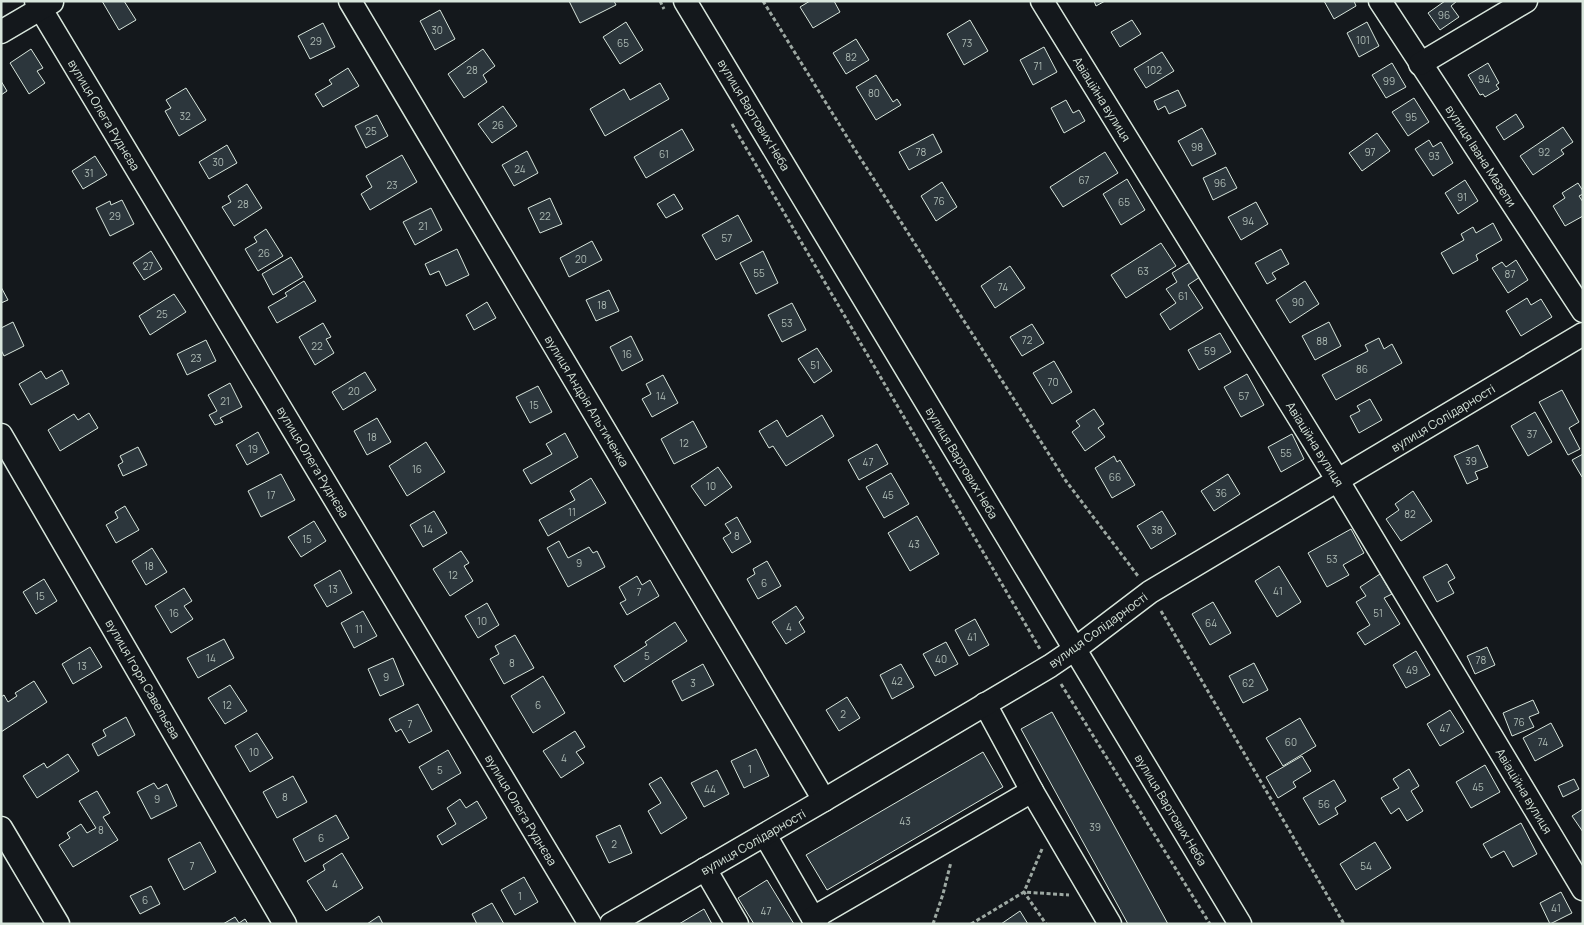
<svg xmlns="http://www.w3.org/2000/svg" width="1584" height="925" viewBox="0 0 1584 925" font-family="Manrope,sans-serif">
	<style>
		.building { fill: #2c363c; stroke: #d8e6dc }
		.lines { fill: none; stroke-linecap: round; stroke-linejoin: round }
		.minor-casing { stroke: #d8e6dc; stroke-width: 25 }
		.path { stroke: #9da8a2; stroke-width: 3; stroke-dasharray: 4 2.5; stroke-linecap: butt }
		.minor { stroke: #14181c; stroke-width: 22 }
		.labels { text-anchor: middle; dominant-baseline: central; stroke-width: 4; stroke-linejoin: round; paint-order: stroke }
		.number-label { font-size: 10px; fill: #adbab4 }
		.street-label { font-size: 12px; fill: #d8e6dc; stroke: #14181c }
	</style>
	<rect width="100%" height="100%" fill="#14181c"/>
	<g class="building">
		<polygon points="102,1 124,1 136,20 119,30"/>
		<polygon points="569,1 614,1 616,5 580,23"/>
		<polygon points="810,1 834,1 840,12 813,28 800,7"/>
		<polygon points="1094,1 1105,1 1096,6"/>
		<polygon points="1324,1 1354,1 1356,6 1334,19"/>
		<polygon points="1445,1 1457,1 1451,6 1459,17 1440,30 1428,13"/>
		<polygon points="440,10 455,39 435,50 420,21"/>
		<polygon points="970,20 988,51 964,65 947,34"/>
		<polygon points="1132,20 1141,34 1120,47 1111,32"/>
		<polygon points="626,22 643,50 620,64 603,37"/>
		<polygon points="1367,22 1379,46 1359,57 1347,33"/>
		<polygon points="323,23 335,47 310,59 298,36"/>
		<polygon points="856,39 869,60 846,74 833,53"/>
		<polygon points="1044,47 1057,72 1033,85 1020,60"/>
		<polygon points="31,49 43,68 37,71 45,83 29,94 10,63"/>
		<polygon points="483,49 495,66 483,75 487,82 464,98 448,74"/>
		<polygon points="1162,52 1174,71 1146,88 1134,69"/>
		<polygon points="1392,63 1406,87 1386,98 1372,75"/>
		<polygon points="1488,63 1499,83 1496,85 1499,89 1485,97 1483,94 1480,95 1468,75"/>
		<polygon points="348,68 359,86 323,107 315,94 332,84 329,80"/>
		<polygon points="876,75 893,102 897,99 901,105 876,120 856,87"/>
		<polygon points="1,81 7,91 1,95"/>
		<polygon points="660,83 669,99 605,136 590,109 624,89 630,100"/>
		<polygon points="186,88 206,120 179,136 165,111 171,108 166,100"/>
		<polygon points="1178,90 1186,106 1169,114 1165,106 1158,110 1154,101"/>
		<polygon points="1414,98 1429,122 1408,136 1392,112"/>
		<polygon points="1066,100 1073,113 1079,110 1085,121 1064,133 1051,108"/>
		<polygon points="503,106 517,126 492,143 478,124"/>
		<polygon points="1516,114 1524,127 1504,140 1496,127"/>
		<polygon points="377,115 388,136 366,148 355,126"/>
		<polygon points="1563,127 1573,142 1561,150 1564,154 1533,175 1520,156"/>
		<polygon points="1202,128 1216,154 1192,166 1178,141"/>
		<polygon points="682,129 694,150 646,178 634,157"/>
		<polygon points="1377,133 1390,151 1362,171 1349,153"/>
		<polygon points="933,134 942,152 909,170 899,152"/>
		<polygon points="1429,140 1433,147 1441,142 1453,163 1433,176 1415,149"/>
		<polygon points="227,145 237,163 209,179 199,162"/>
		<polygon points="527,151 538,173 514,186 502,165"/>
		<polygon points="1105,152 1118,173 1063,207 1050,187"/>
		<polygon points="402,155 417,182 370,210 361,194 372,187 366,176"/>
		<polygon points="95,156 107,175 83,189 72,171"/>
		<polygon points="1226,167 1237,188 1213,200 1203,178"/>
		<polygon points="1127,179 1145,210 1121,225 1103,194"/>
		<polygon points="1465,180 1478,201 1458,214 1445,193"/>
		<polygon points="942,182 957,207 936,221 921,196"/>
		<polygon points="1578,183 1583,191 1583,194 1579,196 1583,202 1583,216 1565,226 1553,206 1565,198 1562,193"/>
		<polygon points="247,184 262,208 234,226 222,207 231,202 228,196"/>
		<polygon points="674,194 683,209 666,218 657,204"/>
		<polygon points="550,198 562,224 540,233 528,208"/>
		<polygon points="122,200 134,224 110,236 96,208 110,201 111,205"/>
		<polygon points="1256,202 1268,224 1241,240 1228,217"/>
		<polygon points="431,208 442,230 415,245 403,222"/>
		<polygon points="738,215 752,241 716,260 702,235"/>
		<polygon points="1493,223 1502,240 1476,255 1478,260 1453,274 1441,253 1464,240 1461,234 1473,227 1476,233"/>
		<polygon points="266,229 283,256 258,271 245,249 257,242 254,237"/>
		<polygon points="592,241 602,260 569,277 560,258"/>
		<polygon points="1161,243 1176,266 1126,298 1111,275"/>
		<polygon points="457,249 469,275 446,286 439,271 430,275 425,264"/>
		<polygon points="1281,249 1289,264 1272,273 1276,279 1267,284 1255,263"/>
		<polygon points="151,251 162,269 144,280 133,263"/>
		<polygon points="763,251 778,283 756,294 740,263"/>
		<polygon points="291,257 303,277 273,295 262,274"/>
		<polygon points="1516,260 1528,280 1508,293 1492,268 1502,262 1506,267"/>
		<polygon points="1190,262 1200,277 1188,285 1203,308 1170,330 1160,314 1176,303 1166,289 1177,282 1172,273"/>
		<polygon points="1010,266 1025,288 995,308 981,286"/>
		<polygon points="304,281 316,301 277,323 268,307 287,296 285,293"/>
		<polygon points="1305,281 1319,304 1290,323 1276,300"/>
		<polygon points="1,287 8,300 1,303"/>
		<polygon points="609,290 619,311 596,321 586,300"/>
		<polygon points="174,294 186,312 150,335 139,316"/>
		<polygon points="1527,298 1531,305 1541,299 1552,317 1521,336 1506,311"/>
		<polygon points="487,302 496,318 474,330 466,315"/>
		<polygon points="792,303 806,330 782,342 768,315"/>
		<polygon points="13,322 24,346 4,356 1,350 1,328"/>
		<polygon points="1329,322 1341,346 1315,360 1302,336"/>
		<polygon points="323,323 331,337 326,339 334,353 315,365 299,337"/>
		<polygon points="1032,324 1044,343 1022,356 1010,337"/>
		<polygon points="1220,333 1231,352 1199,370 1188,350"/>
		<polygon points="631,336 643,360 622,371 610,347"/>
		<polygon points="1379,338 1384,349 1392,344 1402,363 1336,400 1322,375 1368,351 1365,345"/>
		<polygon points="206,340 216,361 187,375 177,354"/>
		<polygon points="817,348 832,371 814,383 798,359"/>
		<polygon points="1054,361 1072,392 1052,404 1033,373"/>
		<polygon points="62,370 69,384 31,405 19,384 41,371 46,379"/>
		<polygon points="365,372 376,390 343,410 332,392"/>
		<polygon points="1247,374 1264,405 1241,417 1224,387"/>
		<polygon points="663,375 678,403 652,417 642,399 651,394 646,384"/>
		<polygon points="230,383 242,407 220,418 223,422 215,425 209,415 217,411 208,395"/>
		<polygon points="538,386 552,412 530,423 516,397"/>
		<polygon points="1562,390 1579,422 1569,428 1580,449 1568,455 1539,402"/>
		<polygon points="1370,399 1382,420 1359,433 1350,416 1360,411 1357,406"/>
		<polygon points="1094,409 1104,424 1098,428 1105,437 1085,451 1072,432 1080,426 1076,421"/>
		<polygon points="1535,412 1552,442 1528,456 1511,426"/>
		<polygon points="89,413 98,428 60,451 48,430 74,414 78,420"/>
		<polygon points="822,415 834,436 786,466 773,446 769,448 759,431 777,420 787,437"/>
		<polygon points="377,418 391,442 367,455 354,431"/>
		<polygon points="693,421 707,447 674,464 661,439"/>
		<polygon points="258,432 269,453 247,465 236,445"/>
		<polygon points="565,433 578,457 531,484 523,470 552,454 546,444"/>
		<polygon points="1292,434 1304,459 1281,472 1268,447"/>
		<polygon points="426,442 445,472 407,496 389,466"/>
		<polygon points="877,444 888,464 859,480 848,460"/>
		<polygon points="1478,445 1488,467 1475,472 1478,479 1467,484 1454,456"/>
		<polygon points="138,447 147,465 123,476 118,465 123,462 120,456"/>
		<polygon points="1583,454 1583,477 1582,477 1572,460"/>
		<polygon points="1114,456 1117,462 1120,460 1135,485 1112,498 1095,468"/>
		<polygon points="718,467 732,487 705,506 691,486"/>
		<polygon points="891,473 909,504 884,518 866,487"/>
		<polygon points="281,474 295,500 261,517 248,491"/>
		<polygon points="1228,474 1240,494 1214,511 1201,491"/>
		<polygon points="591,478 606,503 548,536 539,520 575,500 570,491"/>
		<polygon points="1413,491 1432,521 1401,541 1386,519 1399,510 1395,504"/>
		<polygon points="125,506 139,530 116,543 106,525 118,518 115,512"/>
		<polygon points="434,511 447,533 423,547 410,525"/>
		<polygon points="1162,511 1176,534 1151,549 1137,526"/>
		<polygon points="917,516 939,554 910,571 888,533"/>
		<polygon points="737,517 751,542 732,553 723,538 731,533 725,524"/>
		<polygon points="314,521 326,541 301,557 288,537"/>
		<polygon points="1351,529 1364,553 1343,565 1349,575 1327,587 1308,553"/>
		<polygon points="559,541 568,558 589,547 593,553 597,551 605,567 568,587 547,548"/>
		<polygon points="152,548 167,572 146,585 132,561"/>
		<polygon points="461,551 469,563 464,566 473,581 450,596 433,569"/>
		<polygon points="767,561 781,586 758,599 747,579 755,574 753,569"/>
		<polygon points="1447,564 1455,578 1448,582 1454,593 1437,602 1423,577"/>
		<polygon points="1279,566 1301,602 1277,617 1255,581"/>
		<polygon points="340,570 352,593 327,607 314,585"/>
		<polygon points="1380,574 1392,594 1384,598 1400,624 1365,645 1357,633 1370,625 1356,602 1366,596 1360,587"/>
		<polygon points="637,576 642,585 650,580 659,596 627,615 620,603 626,600 619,587"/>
		<polygon points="44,579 57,601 36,614 23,592"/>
		<polygon points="184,588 192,601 184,606 193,619 171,633 155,606"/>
		<polygon points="1213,602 1231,633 1210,645 1192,614"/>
		<polygon points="487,603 499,625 478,638 465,616"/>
		<polygon points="796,606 804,618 799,622 805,632 786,644 772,622"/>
		<polygon points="363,611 377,636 354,648 341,623"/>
		<polygon points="975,619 989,645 969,656 955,630"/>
		<polygon points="675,622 687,641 624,682 614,666 647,645 645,642"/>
		<polygon points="515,635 534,668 504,684 490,659 499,654 495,646"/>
		<polygon points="224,639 234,658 198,678 187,658"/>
		<polygon points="946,642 958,664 935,676 923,654"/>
		<polygon points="90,647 102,667 73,684 62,664"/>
		<polygon points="1487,647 1495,665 1475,674 1467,656"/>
		<polygon points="1416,651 1430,675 1406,688 1393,665"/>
		<polygon points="393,658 404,685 380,696 368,669"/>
		<polygon points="1254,663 1268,690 1243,703 1229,676"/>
		<polygon points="703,664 714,685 682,701 672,681"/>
		<polygon points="901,664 914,687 892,699 880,675"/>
		<polygon points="543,676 565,713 533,733 511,696"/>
		<polygon points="34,681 47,702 1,732 1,697 4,695 8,702 17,696 15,693"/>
		<polygon points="230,685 247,711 225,724 208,698"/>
		<polygon points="847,697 860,718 839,731 826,710"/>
		<polygon points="1533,700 1539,713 1529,717 1534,727 1512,736 1503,713"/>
		<polygon points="418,704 432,731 409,743 401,729 396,732 389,719"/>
		<polygon points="1450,710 1464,732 1440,746 1427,724"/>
		<polygon points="1052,712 1168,924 1128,924 1021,729"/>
		<polygon points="126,717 135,735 98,756 92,744 106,736 103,730"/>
		<polygon points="1300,718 1316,746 1283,766 1266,738"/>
		<polygon points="1551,723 1563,746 1535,761 1523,738"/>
		<polygon points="575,731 585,747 576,752 584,763 561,778 543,751"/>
		<polygon points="257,733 273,758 250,772 235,746"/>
		<polygon points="756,749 769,776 744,788 731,761"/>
		<polygon points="448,750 461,773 432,790 419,767"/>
		<polygon points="983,752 1003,787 827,890 806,855"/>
		<polygon points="68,754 79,771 37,798 23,776 44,763 47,768"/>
		<polygon points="1302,756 1311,771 1293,782 1296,787 1278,798 1266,777"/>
		<polygon points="1485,765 1500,792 1471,808 1456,782"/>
		<polygon points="1409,769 1419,786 1411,791 1423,811 1407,821 1399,808 1391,814 1381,798 1399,788 1393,779"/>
		<polygon points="717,770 729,794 704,807 691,783"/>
		<polygon points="293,776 307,802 277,818 263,792"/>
		<polygon points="661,777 687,818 661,834 648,811 661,803 649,784"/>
		<polygon points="1574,779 1579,789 1563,797 1558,786"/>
		<polygon points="1334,780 1346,801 1335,808 1338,814 1319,825 1303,798"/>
		<polygon points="154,783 158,789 167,784 177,806 151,819 137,792"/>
		<polygon points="97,791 110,813 103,817 118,840 73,867 59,845 70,838 67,833 81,824 87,833 96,828 79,801"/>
		<polygon points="460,799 466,808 477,801 487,818 442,845 437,836 456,824 447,808"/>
		<polygon points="1583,809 1583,832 1572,816"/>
		<polygon points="336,815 349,838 305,862 293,839"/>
		<polygon points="1521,823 1537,854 1513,867 1504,851 1491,858 1483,844"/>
		<polygon points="620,825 632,853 609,863 596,836"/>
		<polygon points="200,842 216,872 184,890 168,859"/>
		<polygon points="1375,842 1391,868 1356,890 1340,864"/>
		<polygon points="342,853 363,888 326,911 307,881 325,870 323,865"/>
		<polygon points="524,877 538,902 515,915 501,890"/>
		<polygon points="767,880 794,924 754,924 738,898"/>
		<polygon points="151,886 160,904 140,914 130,896"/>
		<polygon points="1561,892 1572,913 1550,924 1540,903"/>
		<polygon points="492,903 504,924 477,924 472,914"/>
		<polygon points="704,909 712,924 679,924"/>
		<polygon points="1020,911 1028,924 1001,924"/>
		<polygon points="379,916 383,924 367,924"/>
		<polygon points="235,917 239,923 245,919 248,924 223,924"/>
	</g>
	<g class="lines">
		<g class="minor-casing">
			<g id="minor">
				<polyline points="36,1 590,924"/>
				<polyline points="350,1 824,800"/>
				<polyline points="685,1 1240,924"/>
				<polyline points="1042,1 1338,481 1583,889"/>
				<polyline points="1380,1 1583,311"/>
				<polyline points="1,32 52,2"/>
				<polyline points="1420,64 1526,1"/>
				<polyline points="1,435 285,924"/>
				<polyline points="985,704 1032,791 1110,924"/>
				<polyline points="1,828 58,924"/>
				<polyline points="765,835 813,918"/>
				<polyline points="705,869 737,924"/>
				<polyline points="611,924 824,800 1050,666 1075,649 1150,592 1583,334"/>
				<polyline points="817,924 813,918 1032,791"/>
			</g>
		</g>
		<g class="path">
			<polyline points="660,1 664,9"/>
			<polyline points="763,1 852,145 1066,481 1138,576"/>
			<polyline points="732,124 1040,649"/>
			<polyline points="1161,611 1344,924"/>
			<polyline points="1061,684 1210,924"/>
			<polyline points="1042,849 1024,892 1046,924"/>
			<polyline points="933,924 943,894 951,862"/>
			<polyline points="971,924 1024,892 1069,895"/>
		</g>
		<use href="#minor" class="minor"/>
	</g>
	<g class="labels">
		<g class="number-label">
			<text x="1444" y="15">96</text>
			<text x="437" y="30">30</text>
			<text x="1363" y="40">101</text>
			<text x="316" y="41">29</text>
			<text x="623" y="43">65</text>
			<text x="967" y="43">73</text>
			<text x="851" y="57">82</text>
			<text x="1038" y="66">71</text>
			<text x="472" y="70">28</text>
			<text x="1154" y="70">102</text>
			<text x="1484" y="79">94</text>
			<text x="1389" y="81">99</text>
			<text x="874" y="93">80</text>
			<text x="185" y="116">32</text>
			<text x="1411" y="117">95</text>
			<text x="498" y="125">26</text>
			<text x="371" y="131">25</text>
			<text x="1197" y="147">98</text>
			<text x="921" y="152">78</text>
			<text x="1370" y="152">97</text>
			<text x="1544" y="152">92</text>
			<text x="664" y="154">61</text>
			<text x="1434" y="156">93</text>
			<text x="218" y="162">30</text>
			<text x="520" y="169">24</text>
			<text x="89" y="173">31</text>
			<text x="1084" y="180">67</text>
			<text x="1220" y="183">96</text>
			<text x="392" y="185">23</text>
			<text x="1462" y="197">91</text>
			<text x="939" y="201">76</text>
			<text x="1124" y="202">65</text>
			<text x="243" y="204">28</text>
			<text x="115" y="216">29</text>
			<text x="545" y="216">22</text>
			<text x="1248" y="221">94</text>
			<text x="423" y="226">21</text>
			<text x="727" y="238">57</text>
			<text x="264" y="253">26</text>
			<text x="581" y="259">20</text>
			<text x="148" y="266">27</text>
			<text x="1143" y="271">63</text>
			<text x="759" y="273">55</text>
			<text x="1510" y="274">87</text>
			<text x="1003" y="287">74</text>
			<text x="1183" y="296">61</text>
			<text x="1298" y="302">90</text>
			<text x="602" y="305">18</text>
			<text x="162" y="314">25</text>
			<text x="787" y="323">53</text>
			<text x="1027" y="340">72</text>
			<text x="1322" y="341">88</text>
			<text x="317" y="346">22</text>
			<text x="1210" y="351">59</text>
			<text x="627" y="354">16</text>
			<text x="196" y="358">23</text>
			<text x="815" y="365">51</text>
			<text x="1362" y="369">86</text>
			<text x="1053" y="382">70</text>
			<text x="354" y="391">20</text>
			<text x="661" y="396">14</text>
			<text x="1244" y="396">57</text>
			<text x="225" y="401">21</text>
			<text x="534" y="405">15</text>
			<text x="1532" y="434">37</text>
			<text x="372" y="437">18</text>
			<text x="684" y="443">12</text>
			<text x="253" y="449">19</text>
			<text x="1286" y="453">55</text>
			<text x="1471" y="461">39</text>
			<text x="868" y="462">47</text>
			<text x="417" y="469">16</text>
			<text x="1115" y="477">66</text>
			<text x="711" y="486">10</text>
			<text x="1221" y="493">36</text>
			<text x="271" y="495">17</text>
			<text x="888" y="495">45</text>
			<text x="572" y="512">11</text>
			<text x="1410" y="514">82</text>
			<text x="428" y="529">14</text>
			<text x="1157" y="530">38</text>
			<text x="737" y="536">8</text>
			<text x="307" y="539">15</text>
			<text x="914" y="544">43</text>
			<text x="1332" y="559">53</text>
			<text x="579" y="563">9</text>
			<text x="149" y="566">18</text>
			<text x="453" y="575">12</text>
			<text x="764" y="583">6</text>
			<text x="333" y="589">13</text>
			<text x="1278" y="591">41</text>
			<text x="639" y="592">7</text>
			<text x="40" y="596">15</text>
			<text x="174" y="613">16</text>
			<text x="1378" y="613">51</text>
			<text x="482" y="621">10</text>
			<text x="1211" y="623">64</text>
			<text x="789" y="627">4</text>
			<text x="359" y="629">11</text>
			<text x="972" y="637">41</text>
			<text x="647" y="656">5</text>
			<text x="211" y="658">14</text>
			<text x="941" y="659">40</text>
			<text x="1481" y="660">78</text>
			<text x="512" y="663">8</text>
			<text x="82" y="666">13</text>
			<text x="1412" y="670">49</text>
			<text x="386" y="677">9</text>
			<text x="897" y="681">42</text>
			<text x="693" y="683">3</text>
			<text x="1248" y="683">62</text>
			<text x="227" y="705">12</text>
			<text x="538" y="705">6</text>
			<text x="843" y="714">2</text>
			<text x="1519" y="722">76</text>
			<text x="410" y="724">7</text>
			<text x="1445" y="728">47</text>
			<text x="1291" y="742">60</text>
			<text x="1543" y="742">74</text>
			<text x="254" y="752">10</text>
			<text x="564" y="758">4</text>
			<text x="750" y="769">1</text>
			<text x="440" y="770">5</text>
			<text x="1478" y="787">45</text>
			<text x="710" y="789">44</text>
			<text x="285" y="797">8</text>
			<text x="157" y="799">9</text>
			<text x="1324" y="804">56</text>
			<text x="905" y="821">43</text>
			<text x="1095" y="827">39</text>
			<text x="101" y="830">8</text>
			<text x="321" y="838">6</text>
			<text x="614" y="844">2</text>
			<text x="192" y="866">7</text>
			<text x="1366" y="866">54</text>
			<text x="335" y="884">4</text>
			<text x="520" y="896">1</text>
			<text x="145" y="900">6</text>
			<text x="1556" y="908">41</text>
			<text x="766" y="911">47</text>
		</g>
		<g class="street-label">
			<text transform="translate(1102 99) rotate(58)">Авіаційна вулиця</text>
			<text transform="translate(104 115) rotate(59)">вулиця Олега Руднєва</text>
			<text transform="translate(754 115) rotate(59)">вулиця Вартових Неба</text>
			<text transform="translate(1481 156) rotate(57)">вулиця Івана Мазепи</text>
			<text transform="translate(587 401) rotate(59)">вулиця Андрія Альтиченка</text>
			<text transform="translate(1443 418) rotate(-31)">вулиця Солідарності</text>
			<text transform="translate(1315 444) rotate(58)">Авіаційна вулиця</text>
			<text transform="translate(313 462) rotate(59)">вулиця Олега Руднєва</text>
			<text transform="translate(962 463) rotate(59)">вулиця Вартових Неба</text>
			<text transform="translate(1098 630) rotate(-36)">вулиця Солідарності</text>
			<text transform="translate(143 679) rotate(60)">вулиця Ігоря Савельєва</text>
			<text transform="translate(1524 791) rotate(59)">Авіаційна вулиця</text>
			<text transform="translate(521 810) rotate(59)">вулиця Олега Руднєва</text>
			<text transform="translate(1171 810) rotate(59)">вулиця Вартових Неба</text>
			<text transform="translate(753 842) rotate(-30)">вулиця Солідарності</text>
		</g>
	</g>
	<rect width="1584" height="925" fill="none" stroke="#d8e6dc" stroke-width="5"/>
</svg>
